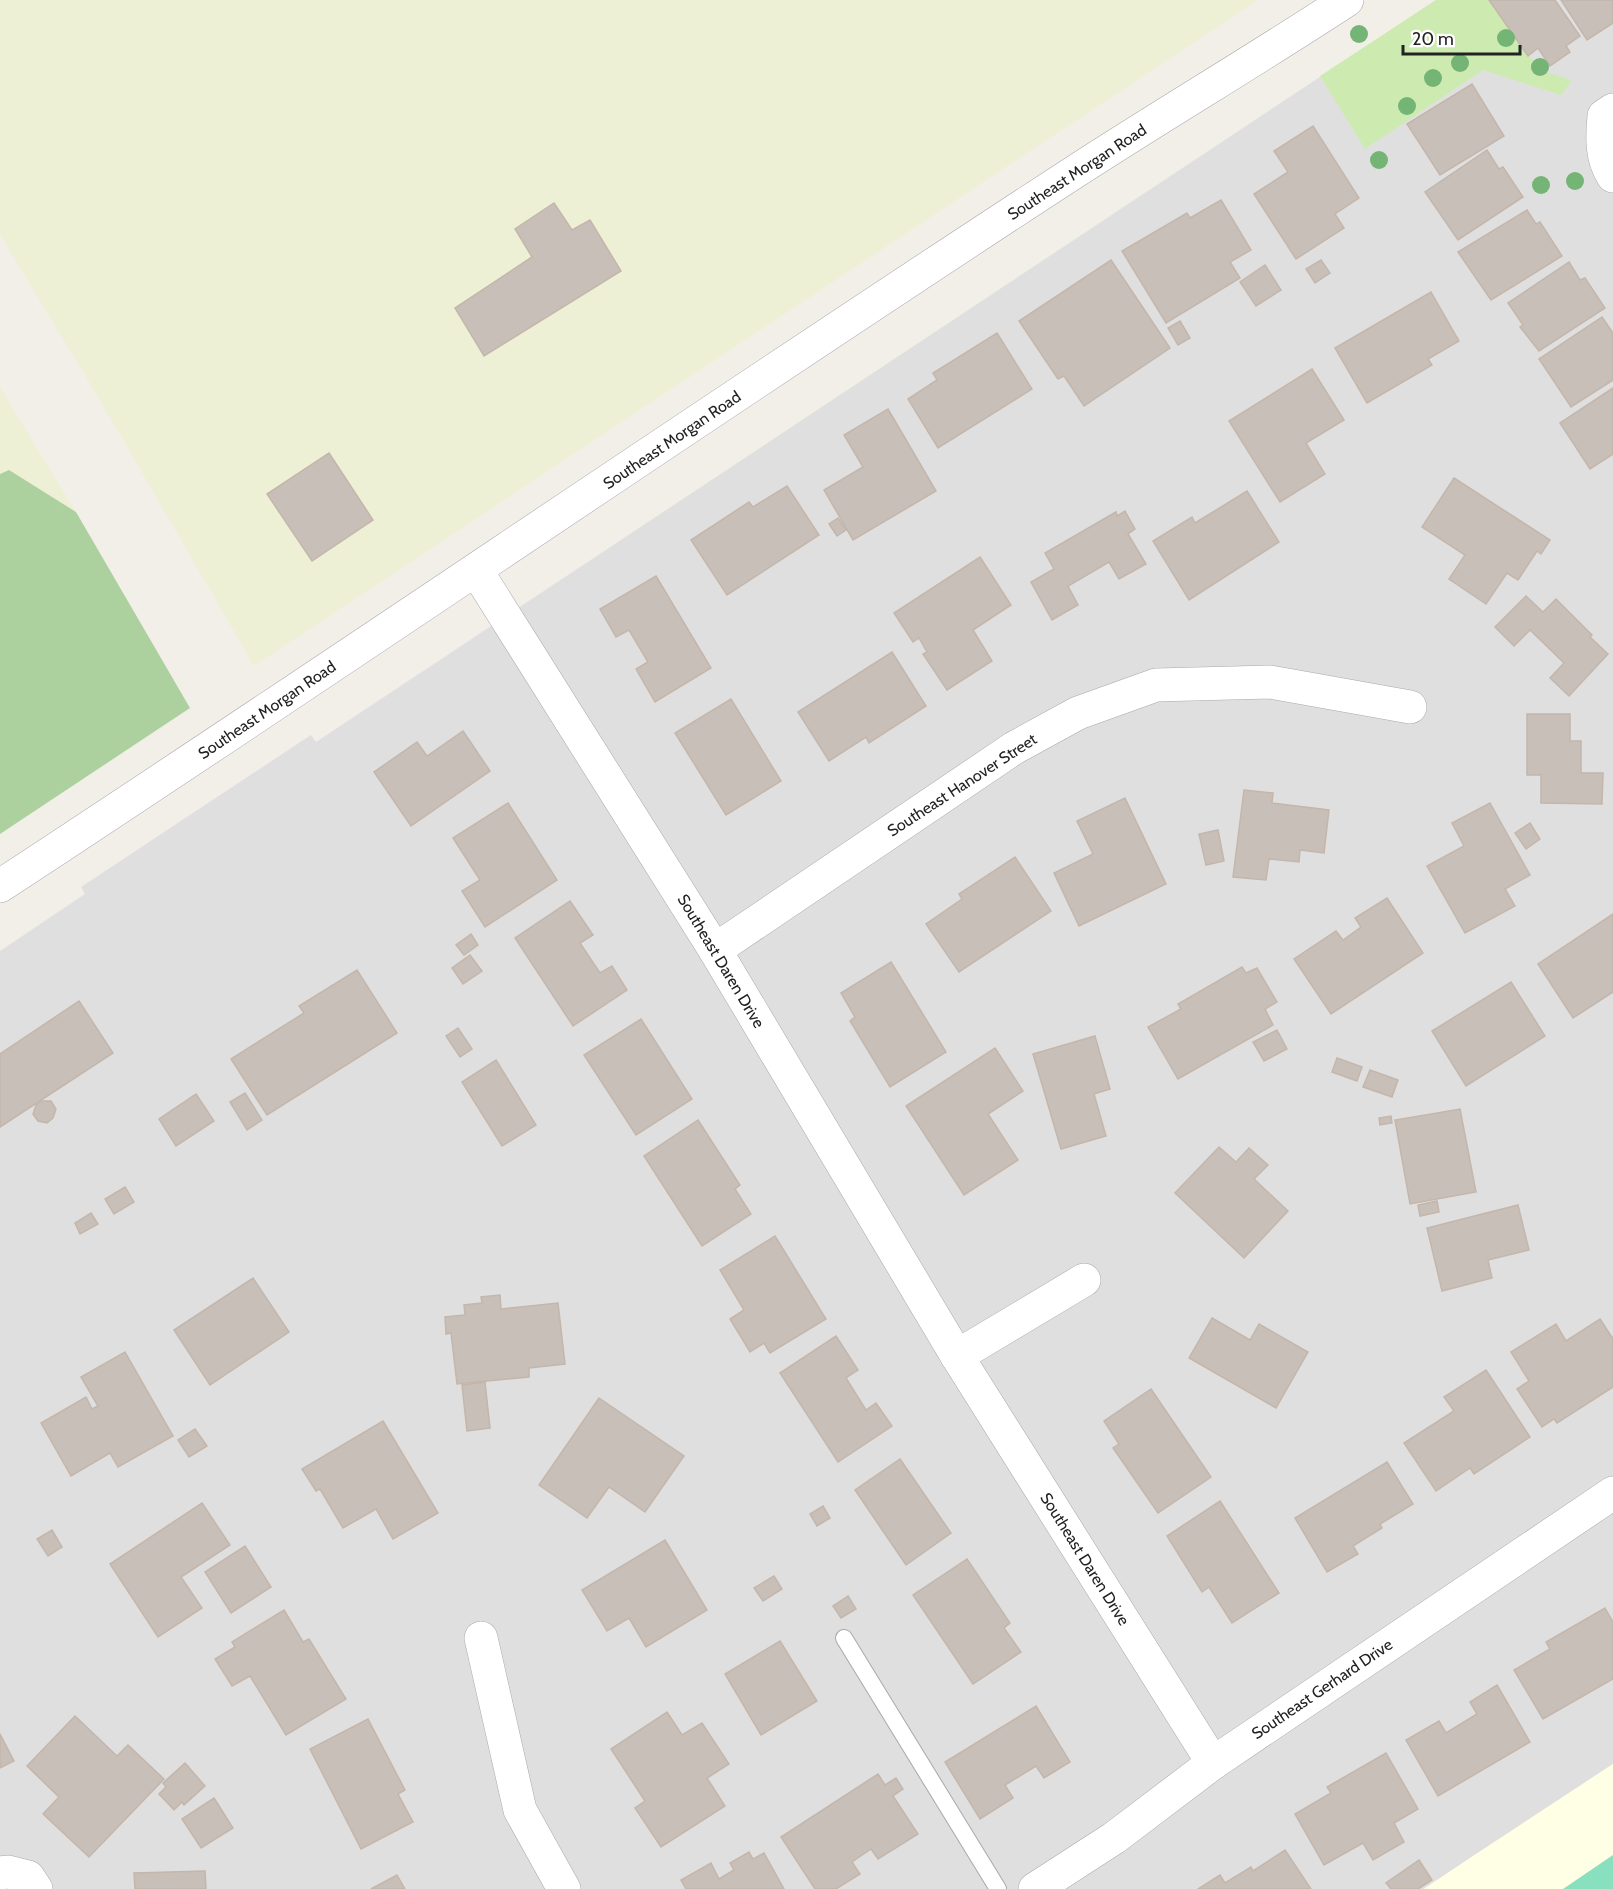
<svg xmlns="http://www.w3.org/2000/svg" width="1613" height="1889" viewBox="0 0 1613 1889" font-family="Cabin,sans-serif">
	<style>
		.residential { fill: #e0dfdf }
		.education { fill: #ffffe5 }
		.farmland { fill: #eef0d5 }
		.grass { fill: #cdebb0 }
		.forest { fill: #add19e }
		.pitch { fill: #88e0be }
		.building { fill: #c7bfb8; stroke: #c4b6ab; stroke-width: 1.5 }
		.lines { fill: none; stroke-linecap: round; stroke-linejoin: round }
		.lane-casing { stroke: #a9a9a9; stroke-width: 18 }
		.street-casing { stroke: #a9a9a9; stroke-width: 34 }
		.lane { stroke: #fff; stroke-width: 16 }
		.street { stroke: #fff; stroke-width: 33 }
		.tree { fill: #74b475 }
		.labels { text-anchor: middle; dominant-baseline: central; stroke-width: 4.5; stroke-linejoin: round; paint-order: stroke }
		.street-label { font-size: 16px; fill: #222; stroke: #fff }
	</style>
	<rect width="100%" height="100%" fill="#f2efe9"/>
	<polygon class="residential" points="1436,0 1613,0 1613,1764 1423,1889 0,1889 0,951 85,894 81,887 311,735 316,742"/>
	<polygon class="education" points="1613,1764 1613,1889 1424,1889 1473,1856"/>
	<g class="farmland">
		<polygon points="0,0 1258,0 254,666 95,392 0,235"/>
		<polygon points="0,387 76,512 9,470 0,474"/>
	</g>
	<polygon class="grass" points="1436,0 1493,0 1539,70 1572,80 1561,95 1483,70 1365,149 1320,76"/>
	<polygon class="forest" points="9,470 76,512 190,708 0,834 0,474"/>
	<polygon class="pitch" points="1613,1855 1613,1889 1563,1889"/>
	<g class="building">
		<polygon points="1489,0 1555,0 1580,36 1566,46 1570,52 1550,66 1538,48 1528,56"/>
		<polygon points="1561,0 1613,0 1613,23 1587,40"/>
		<polygon points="1472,84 1504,136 1440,175 1407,124"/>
		<polygon points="1313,126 1359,198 1335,214 1344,228 1296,259 1254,194 1288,172 1274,151"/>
		<polygon points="1487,150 1499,169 1503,167 1523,197 1458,240 1425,192"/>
		<polygon points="1221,200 1251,250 1230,262 1240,278 1166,323 1122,251 1187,213 1190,218"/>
		<polygon points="554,203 572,230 590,220 621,271 484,356 455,308 532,257 515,229"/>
		<polygon points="1527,210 1536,224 1540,222 1562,256 1491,300 1458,252"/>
		<polygon points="1111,260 1170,348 1084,406 1064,376 1058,379 1019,321"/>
		<polygon points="1321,260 1330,273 1315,283 1306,269"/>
		<polygon points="1569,262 1580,280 1585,278 1605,308 1539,351 1520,327 1523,325 1508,303"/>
		<polygon points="1265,265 1281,290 1256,306 1240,282"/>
		<polygon points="1431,292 1459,341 1428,359 1432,365 1367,403 1335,348"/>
		<polygon points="1602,317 1613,333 1613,380 1571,407 1539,359"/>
		<polygon points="1180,321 1190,338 1178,345 1168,328"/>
		<polygon points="997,333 1032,389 938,448 908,399 937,380 933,373"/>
		<polygon points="1312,369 1344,420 1306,443 1325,474 1280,502 1229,421"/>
		<polygon points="1613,388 1613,454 1590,469 1560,423"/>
		<polygon points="888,409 936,491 853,540 824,490 863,467 844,435"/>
		<polygon points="329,453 373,520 312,561 267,494"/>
		<polygon points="1454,478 1550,540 1541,554 1537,551 1518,580 1507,573 1486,604 1449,579 1465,555 1422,527"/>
		<polygon points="787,486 819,535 727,595 691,540 749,502 753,507"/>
		<polygon points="1247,491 1279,542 1189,600 1153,541 1192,517 1195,523"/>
		<polygon points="1125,511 1135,529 1128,534 1146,564 1119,579 1109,562 1068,586 1078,605 1052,620 1031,582 1054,569 1045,553 1116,512 1117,516"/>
		<polygon points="838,518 846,530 837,536 829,524"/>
		<polygon points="980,557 1011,605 973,630 992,661 947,690 923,654 927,652 919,638 913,642 894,613"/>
		<polygon points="656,576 711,668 655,702 636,669 648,662 629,630 616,637 600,609"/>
		<polygon points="1526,596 1543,612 1556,599 1592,635 1590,637 1608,654 1569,696 1550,678 1564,663 1530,630 1514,646 1495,627"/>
		<polygon points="892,652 926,706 869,743 866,737 829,761 798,712"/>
		<polygon points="731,699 781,781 726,815 675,733"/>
		<polygon points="1527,714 1570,714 1570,741 1581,741 1581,773 1603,773 1602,804 1541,803 1541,775 1527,775"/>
		<polygon points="463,731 490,771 411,826 374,772 417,742 427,756"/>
		<polygon points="1244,790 1273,793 1272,803 1329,810 1324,853 1300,850 1299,862 1269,859 1266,880 1233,877"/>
		<polygon points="1125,798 1166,884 1079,926 1054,873 1093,854 1077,821"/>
		<polygon points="508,803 557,880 485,927 462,891 480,880 453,838"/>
		<polygon points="1490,803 1530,875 1505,889 1515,906 1465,933 1427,866 1464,846 1452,823"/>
		<polygon points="1530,823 1540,839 1526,849 1515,833"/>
		<polygon points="1218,830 1224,861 1206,865 1199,834"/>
		<polygon points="1015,857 1051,911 959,972 926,924 962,899 959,894"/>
		<polygon points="1387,898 1423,953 1331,1014 1294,959 1336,931 1343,940 1361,927 1355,918"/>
		<polygon points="570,901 593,935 580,943 600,973 612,966 627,990 573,1026 515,938"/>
		<polygon points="1613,914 1613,992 1573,1018 1538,964"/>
		<polygon points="471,934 478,945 464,955 456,945"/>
		<polygon points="470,955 482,971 463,984 452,968"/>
		<polygon points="891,962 946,1052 890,1087 850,1021 855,1017 841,993"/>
		<polygon points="1242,967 1246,973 1257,968 1277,1002 1265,1009 1273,1025 1178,1079 1148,1027 1181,1009 1178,1004"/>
		<polygon points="357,970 397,1033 267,1115 231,1059 304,1013 299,1006"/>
		<polygon points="1511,982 1545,1036 1466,1086 1432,1031"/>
		<polygon points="79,1001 113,1053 0,1127 0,1054"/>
		<polygon points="641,1019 692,1099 636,1135 584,1055"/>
		<polygon points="458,1028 472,1049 460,1057 446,1036"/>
		<polygon points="1277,1030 1287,1049 1264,1061 1253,1042"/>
		<polygon points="1095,1036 1110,1089 1094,1094 1106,1136 1061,1149 1033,1054"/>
		<polygon points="995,1048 1023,1091 988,1114 1018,1160 964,1195 906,1106"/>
		<polygon points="1337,1058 1362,1067 1357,1081 1332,1072"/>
		<polygon points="496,1060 536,1125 502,1146 462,1082"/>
		<polygon points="1370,1070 1398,1080 1392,1097 1363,1087"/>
		<polygon points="245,1093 262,1120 247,1130 230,1102"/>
		<polygon points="196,1094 214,1121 176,1146 159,1119"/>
		<polygon points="42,1101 51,1101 56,1109 53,1118 47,1123 38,1121 33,1114 36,1105"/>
		<polygon points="1460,1109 1476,1192 1410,1204 1395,1120"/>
		<polygon points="1391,1116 1392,1123 1380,1125 1379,1118"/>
		<polygon points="698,1120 740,1185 735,1189 751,1214 702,1246 644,1156"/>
		<polygon points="1219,1147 1236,1162 1249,1148 1268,1165 1254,1179 1288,1211 1244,1258 1175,1193"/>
		<polygon points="125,1187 134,1202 114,1214 105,1199"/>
		<polygon points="1437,1201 1439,1212 1420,1216 1418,1205"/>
		<polygon points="1518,1205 1529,1250 1488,1260 1492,1278 1442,1291 1427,1228"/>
		<polygon points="91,1213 98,1224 80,1234 75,1223"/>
		<polygon points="775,1236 826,1319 770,1353 764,1343 750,1352 730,1319 744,1310 720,1270"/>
		<polygon points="253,1278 289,1332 210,1385 174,1330"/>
		<polygon points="500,1295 501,1309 558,1303 565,1364 529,1368 529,1377 457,1384 451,1333 446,1334 445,1317 465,1315 464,1305 482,1303 481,1297"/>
		<polygon points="1212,1318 1250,1340 1259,1324 1308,1352 1276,1408 1189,1358"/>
		<polygon points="1600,1319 1613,1339 1613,1387 1557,1423 1554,1419 1542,1427 1517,1389 1529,1381 1511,1352 1556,1324 1566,1341"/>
		<polygon points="836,1336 858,1370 846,1378 866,1410 876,1403 892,1426 838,1462 780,1373"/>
		<polygon points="125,1352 173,1436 118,1467 110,1453 71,1476 41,1423 86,1397 92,1409 98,1406 81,1377"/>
		<polygon points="1486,1370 1530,1437 1474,1474 1470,1468 1436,1491 1404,1443 1454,1411 1444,1397"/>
		<polygon points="485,1382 490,1428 467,1431 462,1385"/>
		<polygon points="1151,1389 1211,1477 1158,1513 1113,1448 1119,1444 1104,1421"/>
		<polygon points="599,1398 684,1456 645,1512 609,1487 587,1518 539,1485"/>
		<polygon points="383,1421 438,1513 393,1539 376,1509 343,1528 320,1489 316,1491 302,1469"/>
		<polygon points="195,1429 207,1446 189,1457 178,1440"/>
		<polygon points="900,1459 951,1533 906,1565 855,1490"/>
		<polygon points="1387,1462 1413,1504 1380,1524 1382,1528 1353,1546 1358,1554 1327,1572 1295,1518"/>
		<polygon points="1220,1501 1279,1593 1232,1623 1209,1587 1202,1592 1167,1536"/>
		<polygon points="202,1503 230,1545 181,1577 202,1608 158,1637 110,1564"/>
		<polygon points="823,1506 830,1518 817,1526 810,1514"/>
		<polygon points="52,1530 62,1547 48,1556 37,1539"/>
		<polygon points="665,1540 707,1610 646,1647 629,1618 607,1631 582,1590"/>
		<polygon points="245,1546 271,1587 231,1613 205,1572"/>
		<polygon points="967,1559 1010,1623 1004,1628 1021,1652 973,1684 913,1595"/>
		<polygon points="774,1576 782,1589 763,1601 754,1588"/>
		<polygon points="848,1596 856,1609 841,1618 833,1606"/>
		<polygon points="1605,1608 1613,1622 1613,1679 1543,1719 1514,1670 1550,1649 1546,1642"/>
		<polygon points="284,1610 303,1642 309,1639 346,1699 286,1735 250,1676 232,1686 215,1659 235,1647 232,1642"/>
		<polygon points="780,1641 817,1701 761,1735 725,1674"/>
		<polygon points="1497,1685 1530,1742 1438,1796 1406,1740 1439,1721 1446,1733 1477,1714 1470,1702"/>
		<polygon points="1036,1706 1070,1762 1044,1778 1036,1766 1005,1785 1013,1798 980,1819 945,1762"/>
		<polygon points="667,1712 682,1735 702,1723 729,1764 707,1778 725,1806 661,1847 635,1808 645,1801 611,1749"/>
		<polygon points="75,1716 117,1756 128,1745 164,1779 89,1857 43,1814 59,1797 27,1766"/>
		<polygon points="368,1719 405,1790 398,1794 413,1822 361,1849 310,1749"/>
		<polygon points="0,1734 14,1761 0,1768"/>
		<polygon points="1386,1753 1418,1809 1394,1823 1404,1842 1373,1860 1363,1843 1324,1865 1295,1814 1331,1793 1327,1787"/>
		<polygon points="185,1763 205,1786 184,1805 182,1802 174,1810 159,1794 166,1787 163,1783"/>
		<polygon points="878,1774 885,1785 896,1778 903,1789 893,1796 918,1834 878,1859 871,1849 852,1862 860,1874 836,1889 815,1889 781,1837"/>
		<polygon points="214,1798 233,1828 201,1848 182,1819"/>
		<polygon points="1285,1850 1311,1889 1198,1889 1220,1875 1225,1883 1251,1867 1253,1871"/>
		<polygon points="749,1852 753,1859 764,1853 784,1889 686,1889 681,1880 711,1863 719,1879 734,1870 730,1863"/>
		<polygon points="1419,1860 1432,1880 1418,1889 1391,1889 1386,1883"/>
		<polygon points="205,1871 206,1889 135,1889 134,1873"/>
		<polygon points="397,1875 405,1889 371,1889"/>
	</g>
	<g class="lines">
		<g class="lane-casing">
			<polyline id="lane" points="844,1638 998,1889"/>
		</g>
		<g class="street-casing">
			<g id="street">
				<path d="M1613,110L1604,116C1602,137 1601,158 1613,176"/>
				<polyline points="476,570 715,950 957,1356 1213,1763"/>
				<path d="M0,886C359,651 713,407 1073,173C1164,114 1257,59 1347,0"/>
				<polyline points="715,950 1014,748 1078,713 1156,685 1270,682 1410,707"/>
				<polyline points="957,1356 1084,1280"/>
				<polyline points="481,1638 520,1810 564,1889"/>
				<polyline points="0,1873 8,1872 28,1877 36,1889"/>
				<polyline points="1035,1889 1114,1838 1213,1763 1613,1493"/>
			</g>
		</g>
		<use href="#lane" class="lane"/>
		<use href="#street" class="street"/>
	</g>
	<g class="tree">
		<circle cx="1359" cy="34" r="9"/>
		<circle cx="1506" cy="38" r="9"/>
		<circle cx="1460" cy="63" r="9"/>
		<circle cx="1540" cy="67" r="9"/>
		<circle cx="1433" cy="78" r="9"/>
		<circle cx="1407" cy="106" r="9"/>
		<circle cx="1379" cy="160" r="9"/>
		<circle cx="1575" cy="181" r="9"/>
		<circle cx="1541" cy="185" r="9"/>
	</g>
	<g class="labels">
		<g class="street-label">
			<text transform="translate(1077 172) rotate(-33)">Southeast Morgan Road</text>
			<text transform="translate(672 440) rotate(-34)">Southeast Morgan Road</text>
			<text transform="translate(267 710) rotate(-34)">Southeast Morgan Road</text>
			<text transform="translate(962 785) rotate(-33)">Southeast Hanover Street</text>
			<text transform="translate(721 961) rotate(59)">Southeast Daren Drive</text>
			<text transform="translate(1085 1559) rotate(58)">Southeast Daren Drive</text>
			<text transform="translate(1322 1689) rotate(-34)">Southeast Gerhard Drive</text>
		</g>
	</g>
	<path d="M1403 45v9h117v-9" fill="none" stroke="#222222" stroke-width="3"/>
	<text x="1412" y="45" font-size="18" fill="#222222" stroke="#ffffff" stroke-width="4.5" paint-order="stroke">20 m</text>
</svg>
